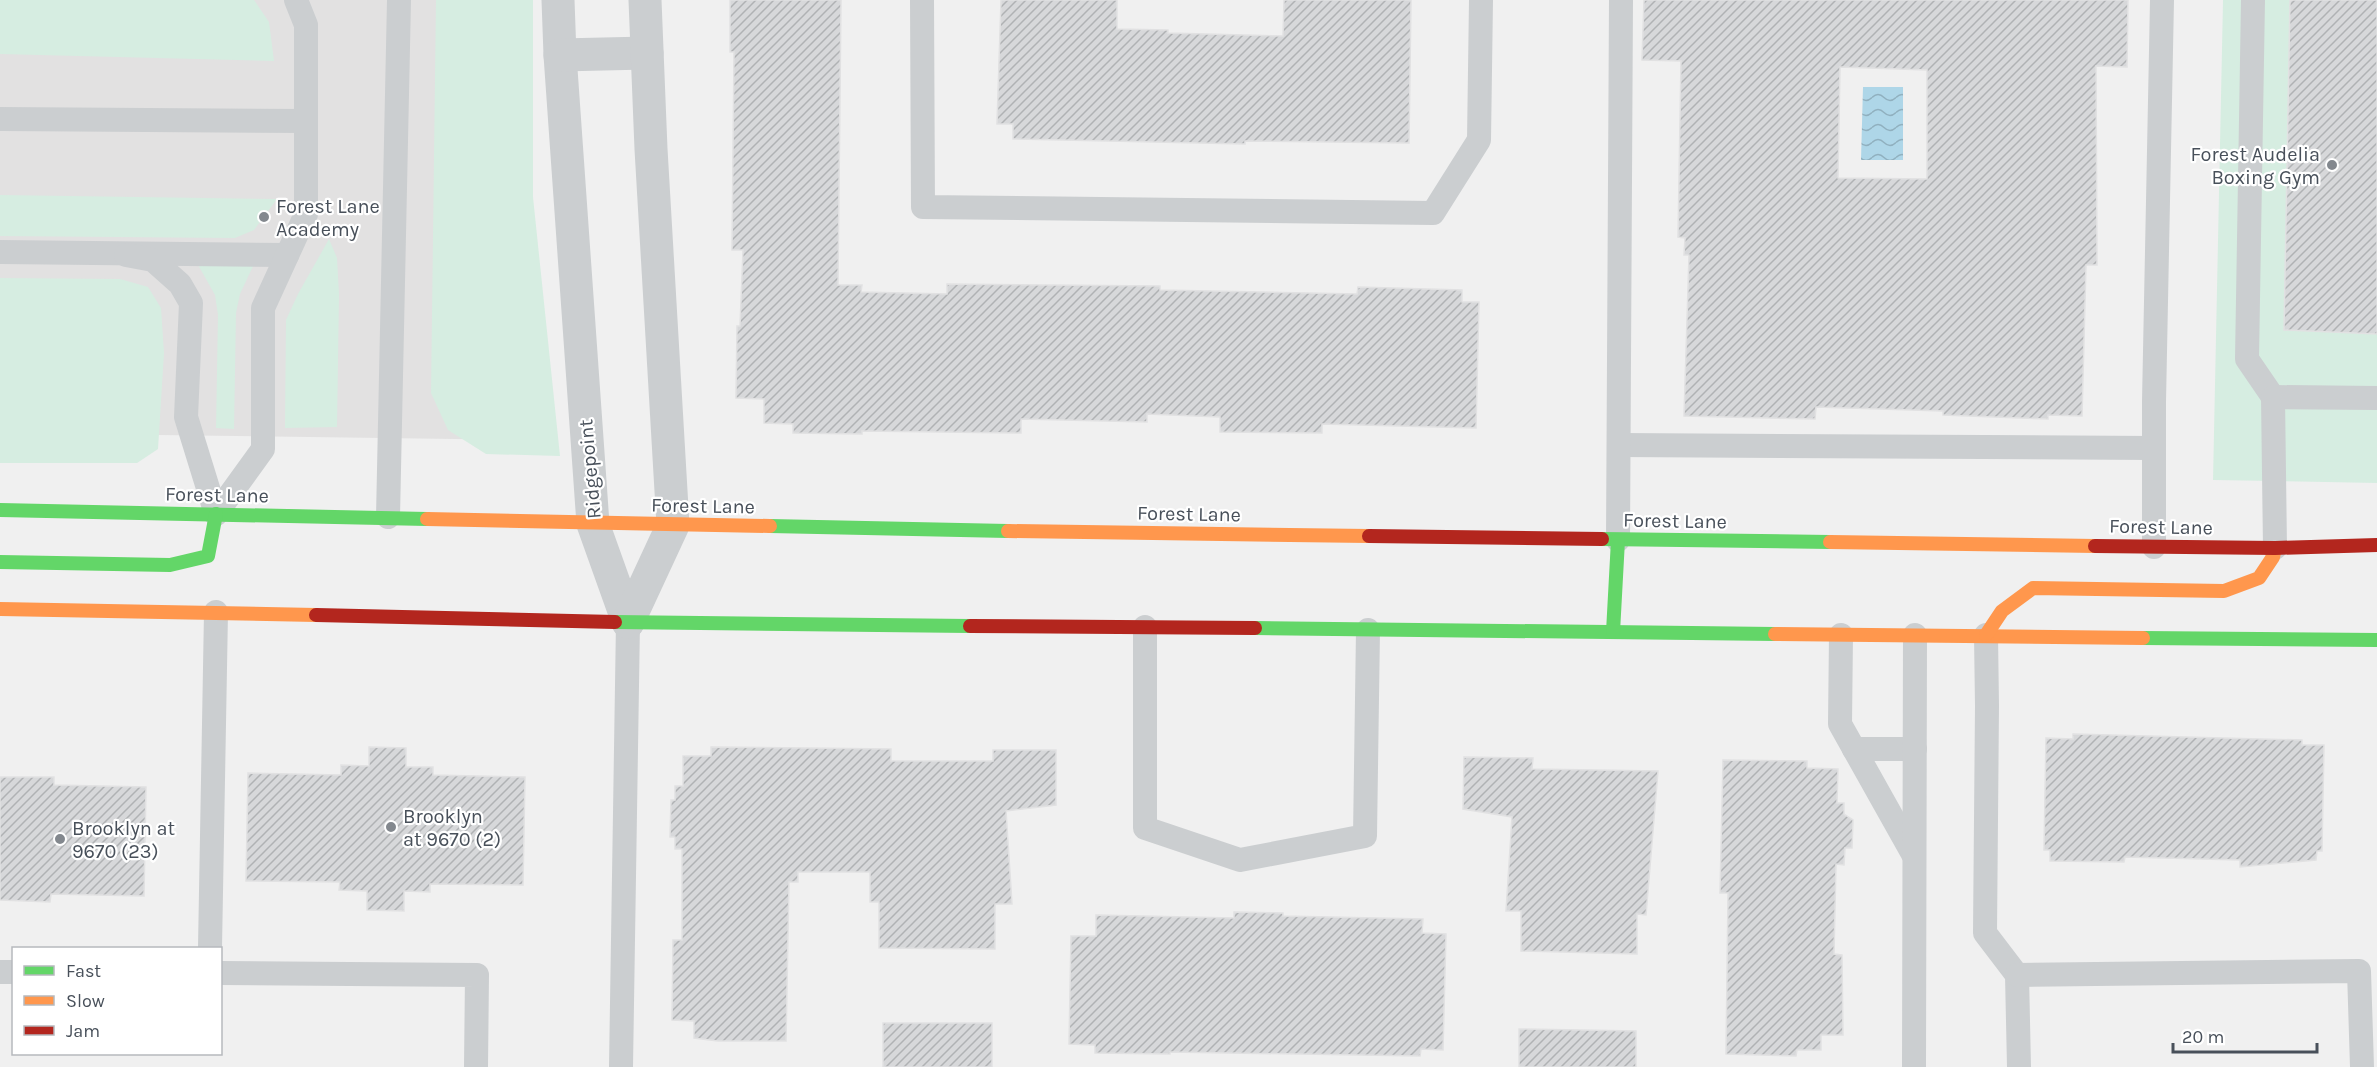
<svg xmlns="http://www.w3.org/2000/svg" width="2377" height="1067" viewBox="0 0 2377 1067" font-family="Karla,sans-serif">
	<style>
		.education { fill: #e2e1e1 }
		.green { fill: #d6ede1 }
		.water { fill: url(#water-waves) }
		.building { fill: url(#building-hatch); stroke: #e1e1e2; stroke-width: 1.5; fill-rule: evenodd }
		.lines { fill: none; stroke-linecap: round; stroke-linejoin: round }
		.lane { stroke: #cbced0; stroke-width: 24 }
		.street { stroke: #cbced0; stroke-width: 33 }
		.fast { stroke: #63d668; stroke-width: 14 }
		.slow { stroke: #ff974d; stroke-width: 14 }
		.jam { stroke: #b3261e; stroke-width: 14 }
		.poi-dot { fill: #83888e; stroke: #fff; stroke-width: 2 }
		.labels { text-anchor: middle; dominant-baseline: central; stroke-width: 4.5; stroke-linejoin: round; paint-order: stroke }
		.poi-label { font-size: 20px; fill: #48505a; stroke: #fff; text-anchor: start }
		.street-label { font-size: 20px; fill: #48505a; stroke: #fff }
	</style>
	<defs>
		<pattern id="water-waves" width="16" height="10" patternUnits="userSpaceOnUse" patternTransform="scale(1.5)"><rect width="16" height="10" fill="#aed6e8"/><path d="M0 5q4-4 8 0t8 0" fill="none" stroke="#90b0bf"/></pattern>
		<pattern id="building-hatch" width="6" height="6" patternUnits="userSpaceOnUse" patternTransform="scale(1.5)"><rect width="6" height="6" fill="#d7d8da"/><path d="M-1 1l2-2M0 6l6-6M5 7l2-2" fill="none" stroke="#b0b2b4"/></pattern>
	</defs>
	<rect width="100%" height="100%" fill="#f0f0f0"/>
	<polygon class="education" points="0,0 519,0 538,440 0,433"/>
	<g class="green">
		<polygon points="0,0 254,0 269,22 274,61 0,54"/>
		<polygon points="436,0 533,0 533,197 560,456 486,454 448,430 431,393"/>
		<polygon points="2223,0 2377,0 2377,483 2213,480"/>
		<polygon points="0,195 277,199 254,230 235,238 0,236"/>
		<polygon points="329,239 337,258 339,294 337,427 285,428 286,320 298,294"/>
		<polygon points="197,263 254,264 240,294 236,313 234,429 216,428 218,315 215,295"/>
		<polygon points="0,278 120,279 148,287 161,308 164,353 158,449 137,463 0,463"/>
	</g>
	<polygon class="water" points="1863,87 1903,87 1903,160 1861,160"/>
	<g class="building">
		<polygon points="730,0 841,0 838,285 862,285 861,292 947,294 947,284 1160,286 1160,290 1357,294 1358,287 1462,290 1462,302 1479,302 1476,428 1322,424 1322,433 1220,432 1220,417 1147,414 1147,422 1021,419 1021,433 862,431 862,434 793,433 793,424 764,423 764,399 736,398 737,326 740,326 743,250 732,250 734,52 730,52"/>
		<polygon points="1001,0 1117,0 1117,29 1168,30 1168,33 1283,36 1284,0 1411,0 1409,143 1245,141 1245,144 1013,139 1013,124 997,124"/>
		<path d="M1644,0H2128L2127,67L2096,66L2097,265H2086L2082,416L2048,415V419L1943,415V411L1816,407L1815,419L1684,416L1689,255H1684L1685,238L1678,237L1681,61L1642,60ZM1840,67L1927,70V179L1838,178Z"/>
		<polygon points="2290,0 2377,0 2377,334 2284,330"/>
		<polygon points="2073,734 2302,740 2302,745 2324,745 2322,851 2317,851 2316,860 2240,867 2240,860 2125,857 2124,862 2050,861 2050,850 2044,850 2046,738 2073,739"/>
		<polygon points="369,747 406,748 406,767 433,767 433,775 525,777 523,885 430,884 430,892 404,891 404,911 367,910 367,891 339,890 340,882 246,881 248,773 341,775 341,765 369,766"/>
		<polygon points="711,747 891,749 891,761 993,761 993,750 1056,750 1056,805 1006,811 1012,904 995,904 995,949 879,948 879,902 870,902 870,872 798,872 798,882 789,882 786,1041 718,1041 694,1038 694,1021 672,1020 673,940 682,940 682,849 675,849 675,837 670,837 671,800 675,800 675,786 683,786 683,756 711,756"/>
		<polygon points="1464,757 1533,758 1532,769 1658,771 1646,915 1637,914 1637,954 1521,951 1521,911 1506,911 1512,817 1463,809"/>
		<polygon points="1723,760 1807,761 1807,768 1838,769 1837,803 1844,803 1844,814 1853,820 1852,848 1845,848 1844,865 1836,864 1834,954 1842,955 1843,1035 1821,1035 1821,1050 1797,1050 1796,1056 1726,1054 1728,893 1720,893"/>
		<polygon points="0,777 54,777 54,785 146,787 144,896 51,894 50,902 0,900"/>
		<polygon points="1234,912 1283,913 1283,916 1423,919 1422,933 1446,934 1443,1050 1421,1049 1420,1056 1170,1052 1170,1054 1095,1053 1095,1045 1069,1044 1071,936 1096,936 1096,915 1234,918"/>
		<rect x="883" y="1023" width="109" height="44"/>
		<polygon points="1519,1029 1636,1031 1636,1067 1519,1067"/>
	</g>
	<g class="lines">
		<g class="lane">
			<polyline points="922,0 923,207 1433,213 1479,140 1481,0"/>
			<polyline points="2253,0 2247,359 2273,397"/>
			<polyline points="0,119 306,121"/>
			<polyline points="0,252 287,255"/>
			<polyline points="126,255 153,260 180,284 191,303 186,417 216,514"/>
			<polyline points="1619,445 2153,448"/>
			<polyline points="216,514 263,449 263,308 306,214 306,25 296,0"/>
			<polyline points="388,517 399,0"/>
			<polyline points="1618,540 1621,0"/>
			<polyline points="2154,547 2154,402 2162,0"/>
			<polyline points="2275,548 2273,397 2377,398"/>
			<polyline points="1145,627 1145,828 1240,860 1365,836 1368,630"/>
			<polyline points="1841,635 1840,724 1914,856"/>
			<polyline points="1986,635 1987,706 1985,933 2017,975 2019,1067"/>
			<polyline points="1854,749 1915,749"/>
			<polyline points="210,948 216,612"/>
			<polyline points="0,972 14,972"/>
			<polyline points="220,973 477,975 476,1067"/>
			<polyline points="2017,975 2359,971 2362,1067"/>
			<polyline points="621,1067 628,622"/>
			<polyline points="1914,1067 1915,635"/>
		</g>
		<g class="street">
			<polyline points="558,0 560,55 593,524 628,622"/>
			<polyline points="560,55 647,53"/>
			<polyline points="628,622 673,525 651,149 645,0"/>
		</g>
		<g class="fast">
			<polyline points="0,510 427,519"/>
			<polyline points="770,526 1008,531"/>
			<polyline points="1602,539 1830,542"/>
			<polyline points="0,562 170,565 208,556 216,514"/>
			<polyline points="615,622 970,626"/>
			<polyline points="1255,628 1775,634"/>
			<polyline points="1613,632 1618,540"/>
			<polyline points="2143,638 2377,640"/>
		</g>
		<g class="slow">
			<polyline points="427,519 770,526"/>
			<polyline points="1008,531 1369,536"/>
			<polyline points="1830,542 2095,546"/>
			<polyline points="0,609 316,615"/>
			<polyline points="1775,634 2143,638"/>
			<polyline points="1986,635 2002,611 2033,588 2224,591 2259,578 2273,557 2275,548"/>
		</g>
		<g class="jam">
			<polyline points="1369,536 1602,539"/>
			<polyline points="2095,546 2275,548 2377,545"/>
			<polyline points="316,615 615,622"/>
			<polyline points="970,626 1255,628"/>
		</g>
	</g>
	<g class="poi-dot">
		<circle cx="2332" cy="165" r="6"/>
		<circle cx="264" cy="217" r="6"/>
		<circle cx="391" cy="827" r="6"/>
		<circle cx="60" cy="839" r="6"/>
	</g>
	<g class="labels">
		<g class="poi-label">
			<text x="2320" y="154" text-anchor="end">Forest Audelia<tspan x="2320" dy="23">Boxing Gym</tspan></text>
			<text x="276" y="206">Forest Lane<tspan x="276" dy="23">Academy</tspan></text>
			<text x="403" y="816">Brooklyn<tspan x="403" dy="23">at 9670 (2)</tspan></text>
			<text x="72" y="828">Brooklyn at<tspan x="72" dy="23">9670 (23)</tspan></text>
		</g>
		<g class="street-label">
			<text transform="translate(590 469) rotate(-95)">Ridgepoint</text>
			<text transform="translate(217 495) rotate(1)">Forest Lane</text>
			<text transform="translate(703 506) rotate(1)">Forest Lane</text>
			<text transform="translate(1189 514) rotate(1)">Forest Lane</text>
			<text transform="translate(1675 521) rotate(1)">Forest Lane</text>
			<text transform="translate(2161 527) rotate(1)">Forest Lane</text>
		</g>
	</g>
	<rect x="12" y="947" width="210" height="108" fill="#ffffff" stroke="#b6b9bd" stroke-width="1.5"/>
	<rect x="24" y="966" width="30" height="9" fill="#63d668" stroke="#b6b9bd" stroke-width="1.5"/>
	<text x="66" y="977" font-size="18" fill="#48505a">Fast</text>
	<rect x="24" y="996" width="30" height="9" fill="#ff974d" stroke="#b6b9bd" stroke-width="1.5"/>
	<text x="66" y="1007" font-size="18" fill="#48505a">Slow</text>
	<rect x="24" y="1026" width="30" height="9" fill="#b3261e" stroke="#b6b9bd" stroke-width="1.5"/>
	<text x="66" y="1037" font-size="18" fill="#48505a">Jam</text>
	<path d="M2173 1043v9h144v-9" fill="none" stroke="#48505a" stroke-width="3"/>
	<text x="2182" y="1043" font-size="18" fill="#48505a" stroke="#ffffff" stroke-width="4.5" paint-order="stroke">20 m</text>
</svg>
